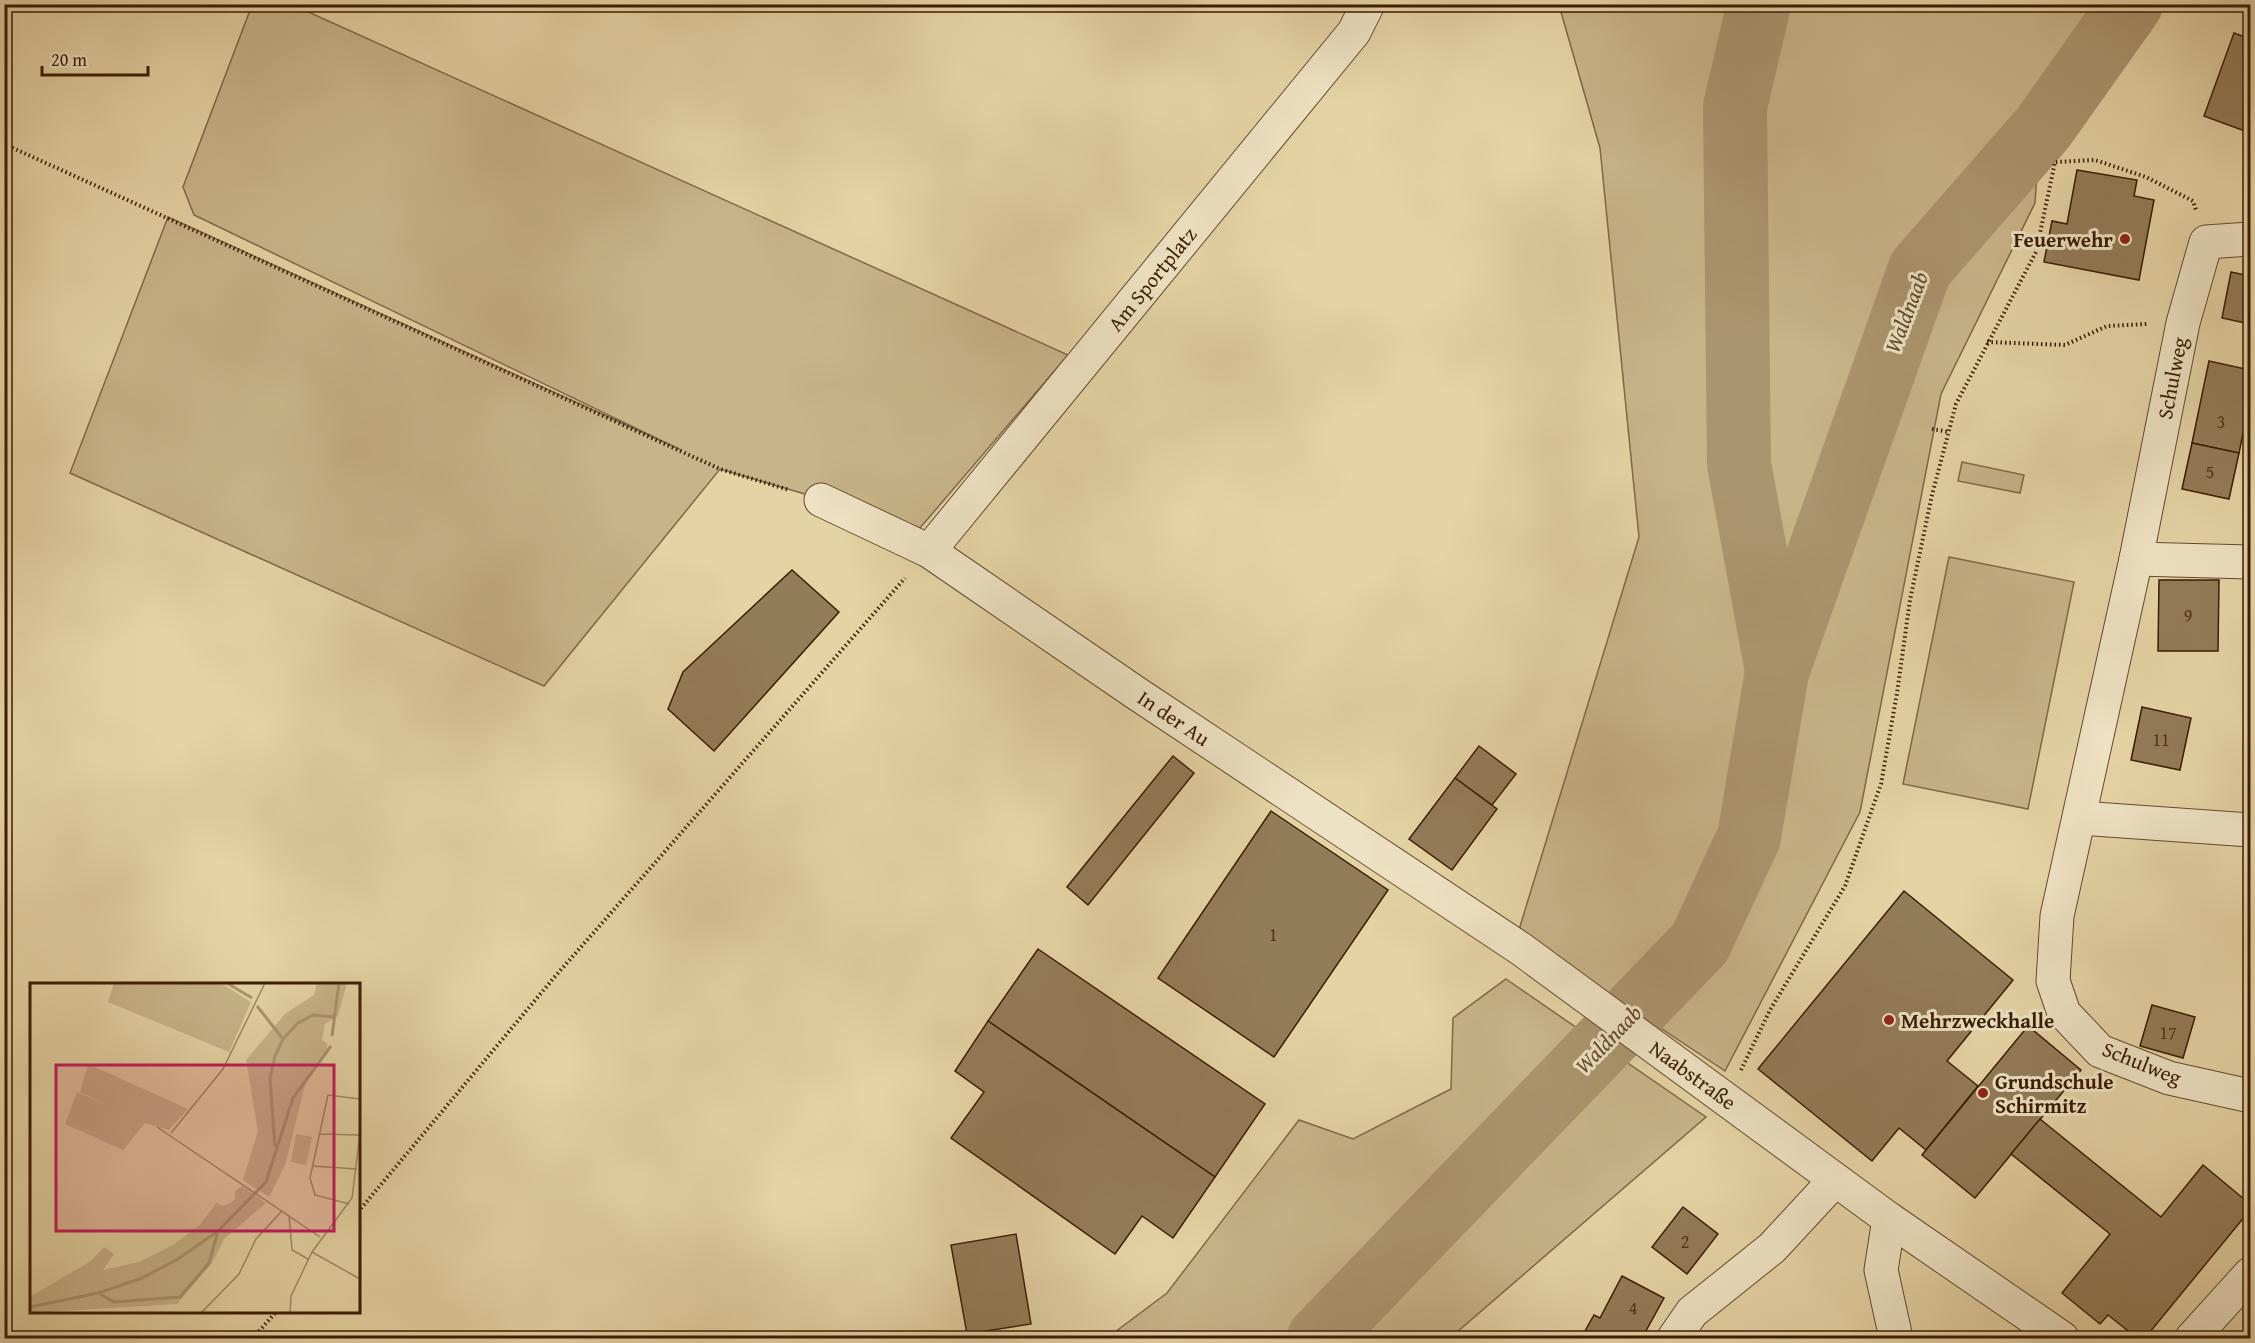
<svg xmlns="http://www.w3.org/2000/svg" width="2255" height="1343" viewBox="0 0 2255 1343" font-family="'Gentium Book Plus',serif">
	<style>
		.green { fill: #c8b489; stroke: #816847; stroke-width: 1.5 }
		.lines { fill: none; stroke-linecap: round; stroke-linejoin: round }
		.river { stroke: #ab956e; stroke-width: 64 }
		.building { fill: #937c58; stroke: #3a1d05; stroke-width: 1.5 }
		.minor-casing { stroke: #654a2d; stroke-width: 35 }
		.path { stroke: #3a1d05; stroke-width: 4; stroke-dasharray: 1.5 3; stroke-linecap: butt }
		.minor { stroke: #eee2c4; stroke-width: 33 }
		.poi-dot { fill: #8f2418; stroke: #eee2c4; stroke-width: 2 }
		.labels { text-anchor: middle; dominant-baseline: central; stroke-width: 6; stroke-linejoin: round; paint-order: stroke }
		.number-label { font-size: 18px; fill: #50351a }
		.poi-label { font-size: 21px; font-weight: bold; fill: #3a1d05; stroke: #eee2c4; text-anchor: start }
		.street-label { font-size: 21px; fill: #3a1d05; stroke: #eee2c4 }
		.water-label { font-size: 22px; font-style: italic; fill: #62472a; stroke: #eee2c4 }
		.inset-river { fill: none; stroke: #ab956e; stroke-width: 3 }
		.inset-road { fill: none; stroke: #a18a64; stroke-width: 1.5 }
		.view { fill: #c2185b; fill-opacity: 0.15; stroke: #c2185b; stroke-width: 3 }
		.inset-edge { fill: none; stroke: #3a1d05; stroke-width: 3 }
	</style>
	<rect width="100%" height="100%" fill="#e5d3a4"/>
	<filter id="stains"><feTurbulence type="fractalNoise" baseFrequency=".00333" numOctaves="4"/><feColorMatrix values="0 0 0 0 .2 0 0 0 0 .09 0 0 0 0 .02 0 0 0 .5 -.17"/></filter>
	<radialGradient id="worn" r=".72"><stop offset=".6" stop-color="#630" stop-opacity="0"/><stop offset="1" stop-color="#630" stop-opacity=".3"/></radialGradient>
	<g class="green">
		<polygon points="252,5 293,5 1068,355 920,528 720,469 544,686 70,473 168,217 681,450 194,215 183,187"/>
		<polygon points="1559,5 2095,5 2043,75 2035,203 1941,394 1860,812 1725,1071 1518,933 1639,537 1600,148"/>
		<polygon points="1962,462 2024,475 2020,493 1958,481"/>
		<polygon points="1949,557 2074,582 2028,809 1903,784"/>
		<polygon points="1506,979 1706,1117 1450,1338 1107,1338 1167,1293 1299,1120 1353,1139 1451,1089 1453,1018"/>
	</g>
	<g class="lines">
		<g class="river">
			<polyline points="1759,4 1735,107 1739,464 1777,671"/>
			<polyline points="1319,1338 1700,943 1749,837 1777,672 1920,269 2043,128 2131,4"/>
		</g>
	</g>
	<g class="building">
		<polygon points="2234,33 2250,39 2250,133 2204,116"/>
		<polygon points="2077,170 2137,180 2134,196 2154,200 2139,280 2044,262 2052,221 2067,224"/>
		<polygon points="2231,272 2250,276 2250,324 2222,318"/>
		<polygon points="2209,361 2250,370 2250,399 2239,453 2192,443"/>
		<polygon points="2192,443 2239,453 2229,499 2182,489"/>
		<polygon points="792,570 839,612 714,751 668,709 683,672"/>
		<polygon points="2159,580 2219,580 2218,651 2158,651"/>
		<polygon points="2142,707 2191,718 2180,770 2131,760"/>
		<polygon points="1479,746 1516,774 1492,805 1455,778"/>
		<polygon points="1173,756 1194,773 1088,905 1067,887"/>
		<polygon points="1455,778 1497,809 1452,870 1409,839"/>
		<polygon points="1271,811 1388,890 1274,1057 1158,978"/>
		<polygon points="1904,891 2013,980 1947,1061 1978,1086 1926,1150 1899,1128 1872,1161 1758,1069"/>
		<polygon points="1038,949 1265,1104 1215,1177 988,1021"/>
		<polygon points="2152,1005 2195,1017 2183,1058 2140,1046"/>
		<polygon points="988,1021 1215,1177 1173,1238 1142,1216 1115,1254 951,1138 984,1092 955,1071"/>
		<polygon points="2028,1026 2081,1070 1975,1198 1922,1155"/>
		<polygon points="2040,1119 2161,1217 2203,1165 2250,1204 2250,1210 2145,1338 2137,1338 2108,1315 2100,1324 2062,1293 2110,1234 2011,1154"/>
		<polygon points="1683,1207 1718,1234 1687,1274 1652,1247"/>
		<polygon points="1016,1234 1031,1324 967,1334 951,1245"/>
		<polygon points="1622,1276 1664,1298 1642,1338 1581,1338 1594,1315 1600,1318"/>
	</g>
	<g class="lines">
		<g class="minor-casing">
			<g id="minor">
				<polyline points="2250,239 2206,242 2183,323 2136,559 2057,916 2053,981 2064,1013 2100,1051 2169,1078 2250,1096"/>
				<polyline points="821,500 929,551 1136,693 1521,949 1889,1219 2062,1338"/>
				<polyline points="929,551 1354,32 1368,4"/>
				<polyline points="2136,559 2250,562"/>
				<polyline points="2080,818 2250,830"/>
				<polyline points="1889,1219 1881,1270 1896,1338"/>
				<polyline points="1674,1338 1692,1312 1772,1248 1835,1180"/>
				<polyline points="2192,1338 2250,1274"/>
			</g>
		</g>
		<g class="path">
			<polyline points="4,144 720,469 789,490"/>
			<polyline points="1987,342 2065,345 2107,326 2147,324"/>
			<polyline points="1932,429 1949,432"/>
			<polyline points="1741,1070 1770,1010 1845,886 1881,784 1897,693 1910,600 1932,495 1956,404 2036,252 2055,162 2095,160 2146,177 2193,201 2196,210"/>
			<polyline points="358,1212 552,980 905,578"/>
			<polyline points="253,1338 276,1312"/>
		</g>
		<use href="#minor" class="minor"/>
	</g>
	<g class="poi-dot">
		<circle cx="2125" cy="239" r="6"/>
		<circle cx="1889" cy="1020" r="6"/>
		<circle cx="1983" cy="1093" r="6"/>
	</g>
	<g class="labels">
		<g class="number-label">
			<text x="2221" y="421">3</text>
			<text x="2210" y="471">5</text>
			<text x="2188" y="615">9</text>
			<text x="2161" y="739">11</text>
			<text x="1273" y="934">1</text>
			<text x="2168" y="1032">17</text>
			<text x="1685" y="1241">2</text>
			<text x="1633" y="1307">4</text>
		</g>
		<g class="poi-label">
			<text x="2113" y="239" text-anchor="end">Feuerwehr</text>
			<text x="1901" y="1020">Mehrzweckhalle</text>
			<text x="1995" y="1081">Grundschule<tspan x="1995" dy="24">Schirmitz</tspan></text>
		</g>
		<g class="street-label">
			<text transform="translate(1152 279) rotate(-51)">Am Sportplatz</text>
			<text transform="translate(2172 378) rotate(-79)">Schulweg</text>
			<text transform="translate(1174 718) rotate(34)">In der Au</text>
			<text transform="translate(2142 1063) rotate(22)">Schulweg</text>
			<text transform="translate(1693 1075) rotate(36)">Naabstraße</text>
		</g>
		<g class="water-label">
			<text transform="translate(1906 312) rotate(-69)">Waldnaab</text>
			<text transform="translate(1608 1039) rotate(-46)">Waldnaab</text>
		</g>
	</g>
	<g transform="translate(30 983)">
		<rect width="330" height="330" fill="#e5d3a4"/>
		<path d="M84,0H191L221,19L199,69L78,19ZM287,0H317L308,33L295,41L292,57L297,60V66L278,91L255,182L239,214L213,197L228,148L216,77L255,31L284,12ZM58,81L158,126L139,147L115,140L93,167L35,141L47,109L78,122L50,109ZM266,151L282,154L276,182L261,179ZM212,203L236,220L194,256L182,280L147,321L0,330L1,313L61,278L74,264L84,271L73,287L109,279L143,262L170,242L186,220L193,223L205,217V208Z" fill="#c8b489"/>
		<path class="inset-river" d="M197,0L222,15M227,23L253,56M302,53L309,0M245,164L240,95L245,73L253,56L268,40L283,32L304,34M68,310L84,319L150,314L179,280L188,248M0,324L68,310L112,295L148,276L188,248L236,199L263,115L301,63"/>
		<path class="inset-road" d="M127,144L290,254M141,150L193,86L235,0M289,151L330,152M282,183L327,186M319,221L285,212L280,195L298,112L330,116M259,232L262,267L278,276M282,269L330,296M171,330L209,291L226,256L252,228M260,330L261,313L282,269L322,215L330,151"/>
		<path class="view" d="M26,82H304V248H26Z"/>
		<rect width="330" height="330" class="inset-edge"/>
	</g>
	<rect width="2255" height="1343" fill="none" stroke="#e5d3a4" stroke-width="24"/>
	<rect x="6" y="6" width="2243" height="1331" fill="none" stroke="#3a1d05" stroke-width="3"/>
	<rect x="12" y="12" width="2231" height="1319" fill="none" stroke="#3a1d05" stroke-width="1.5"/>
	<path d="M42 66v9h106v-9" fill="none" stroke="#3a1d05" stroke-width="3"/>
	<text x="51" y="66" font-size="18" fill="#3a1d05" stroke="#eee2c4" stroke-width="4.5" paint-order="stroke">20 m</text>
	<rect width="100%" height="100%" filter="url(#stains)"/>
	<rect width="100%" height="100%" fill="url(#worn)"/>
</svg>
